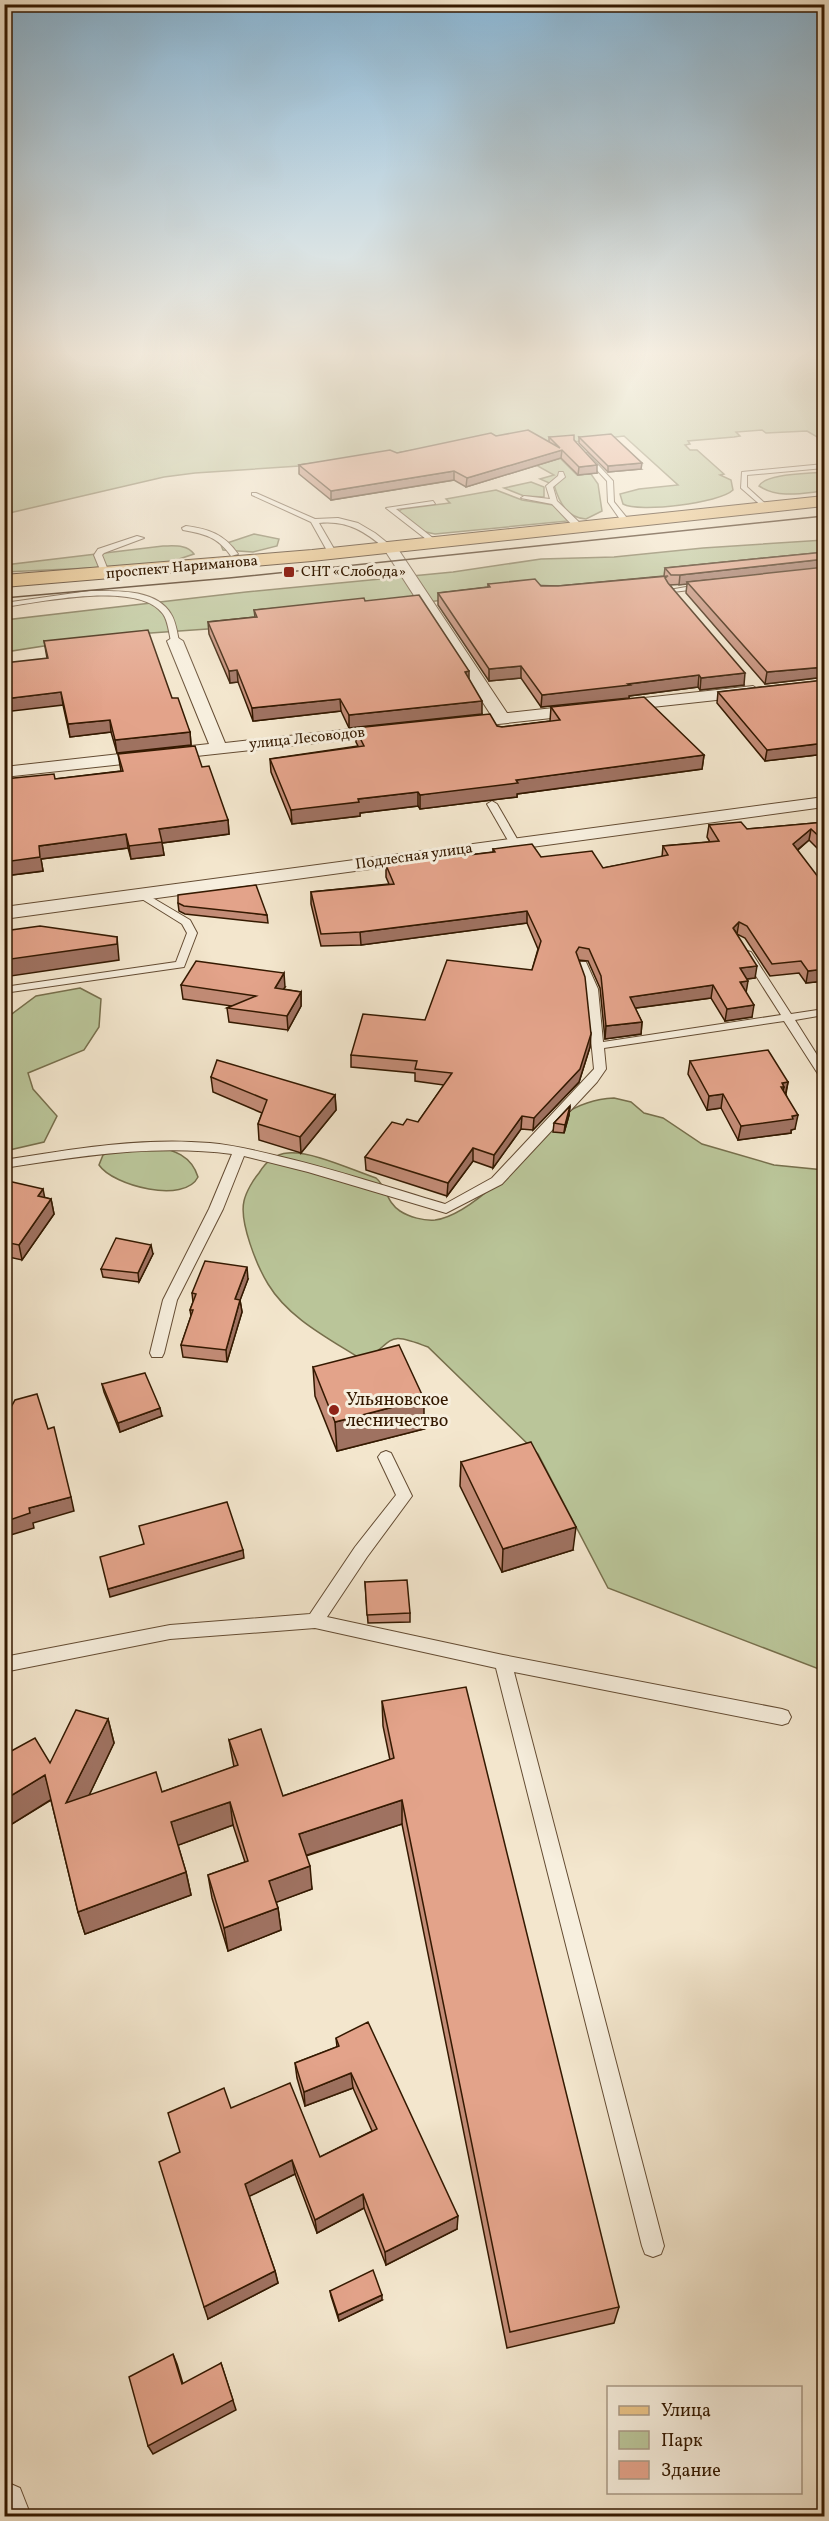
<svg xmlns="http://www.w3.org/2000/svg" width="829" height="2521" viewBox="0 0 829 2521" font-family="Vollkorn,serif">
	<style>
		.green { fill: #bac599; stroke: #776f4c; stroke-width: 1.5 }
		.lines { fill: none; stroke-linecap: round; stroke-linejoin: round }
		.service-casing { stroke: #644c33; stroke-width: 2 }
		.minor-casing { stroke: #644c33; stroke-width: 2 }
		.primary-casing { stroke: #341900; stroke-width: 2 }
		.service { fill: #f7efde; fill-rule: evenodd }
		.minor { fill: #f7efde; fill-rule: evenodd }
		.primary { fill: #eac386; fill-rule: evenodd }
		.tram { stroke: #341900; stroke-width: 1.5 }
		.wall { fill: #c38c77; stroke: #341900; stroke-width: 1.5 }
		.shaded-wall { fill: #9f7261; stroke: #341900; stroke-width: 1.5 }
		.building { fill: #e3a38a; stroke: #341900; stroke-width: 1.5 }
		.poi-dot { fill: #8f2418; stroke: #f7efde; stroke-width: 2 }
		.labels { text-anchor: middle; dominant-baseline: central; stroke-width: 6; stroke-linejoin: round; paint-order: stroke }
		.far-street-label { font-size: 15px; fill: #341900; stroke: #f7efde }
		.far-poi-label { font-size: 15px; fill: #341900; stroke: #f7efde; text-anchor: start }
		.poi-label { font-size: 18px; fill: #341900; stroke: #f7efde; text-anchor: start }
	</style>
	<rect width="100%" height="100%" fill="#f3e6cd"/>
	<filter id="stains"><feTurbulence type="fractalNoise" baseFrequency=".00333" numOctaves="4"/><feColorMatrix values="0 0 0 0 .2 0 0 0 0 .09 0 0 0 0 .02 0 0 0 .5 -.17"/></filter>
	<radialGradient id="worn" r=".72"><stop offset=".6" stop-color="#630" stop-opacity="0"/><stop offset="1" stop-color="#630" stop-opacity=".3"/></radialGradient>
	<g class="green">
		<path d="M5,355H824V441L807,431L766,433L762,430L736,432L740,436L734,437L688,441L690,444L685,445L690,450H697L724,474L720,475L731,480L733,490C720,503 639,513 623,504L620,494L639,489L678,485L624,436L547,445L577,475L591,474L598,484L602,511L586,519C567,518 559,502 554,485L540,479L554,475L486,437L460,440L416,453L330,464L195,473L164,477L5,514Z"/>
		<path d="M824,472V491C803,493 779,499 759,486C766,473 809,474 824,472Z"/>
		<polygon points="531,482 544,487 544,497 524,496 504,488"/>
		<polygon points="496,490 522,500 553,505 568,521 435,534 421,531 398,512 402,509 450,503 446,499"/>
		<polygon points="254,534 279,539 277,546 253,552 223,550 221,545"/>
		<polygon points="824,540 824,558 791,565 489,594 236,627 108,636 5,652 5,620 246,592 453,572 541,559 614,557 703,548"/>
		<path d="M163,546C174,546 187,544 194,554L170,562L132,566L5,572V565Z"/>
		<polygon points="80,988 101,999 99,1027 84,1050 28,1073 33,1089 57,1116 44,1142 5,1151 5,1017 9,1016 36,996"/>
		<path d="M614,1098L631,1102L644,1113L663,1118L702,1144L774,1165L824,1170V1671L608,1588L538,1454L428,1347C385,1330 396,1340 364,1361C330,1339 289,1319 268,1284C257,1266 239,1222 244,1201C246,1192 253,1180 259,1173C265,1163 275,1154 288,1153C312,1151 352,1170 376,1178C387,1187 386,1202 400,1211C409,1217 424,1221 435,1220C475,1215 536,1144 563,1115C579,1104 594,1099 614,1098Z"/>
		<path d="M150,1144C172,1150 191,1154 198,1177C185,1204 113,1186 99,1165L103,1155L108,1152Z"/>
	</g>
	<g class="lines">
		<g class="service-casing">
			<g id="service">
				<polygon points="583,453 587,453 613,481 614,502 631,523 630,525 624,525 608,502 607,481 583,455"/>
				<polygon points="824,464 824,468 747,475 747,487 768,506 768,508 764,508 741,488 742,472"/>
				<polygon points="559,472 563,472 565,477 553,487 557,501 583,526 583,530 577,530 552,504 521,498 524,496 550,499 546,486 558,476"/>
				<path d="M252,493H256L315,519L338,518L358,523L375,533L395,549L388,551C366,532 348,520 319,523L337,554L330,556L311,522L252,495Z"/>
				<polygon points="433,501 435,504 396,509 438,542 438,546 435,546 386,508"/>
				<path d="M186,526C209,529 224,534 238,554L231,556C218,537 205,534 183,530L182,528Z"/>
				<polygon points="137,536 144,538 104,553 102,555 110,575 103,577 94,555 98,549"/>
				<polygon points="703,584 706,584 706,588 673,592 669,590"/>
				<path d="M89,591C114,591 156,588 171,614C176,622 177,632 179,641L175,643L171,641C169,633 168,621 163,614C139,580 40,602 4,607V603Z"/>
				<polygon points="492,801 497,804 520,844 519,846 515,847 510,844 487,804"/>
				<polygon points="141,891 190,920 197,933 184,967 4,993 4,987 176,962 187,933 182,924 137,896 136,894"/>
				<path d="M747,951L751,952L791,1014L824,1009V1015L795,1020L824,1066V1078L820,1077L784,1021L604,1048L606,1069L597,1082L502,1184L446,1213L308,1172L244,1156L223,1209L177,1300L164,1353L162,1357H152L150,1353L163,1300L209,1209L232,1154C156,1144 80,1156 4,1168V1160C72,1149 141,1137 210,1143C234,1145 258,1151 282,1157C337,1170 391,1188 445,1204L492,1178L594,1069L586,989L577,964L578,962H586L598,989L603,1042L781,1015L742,954Z"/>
				<polygon points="386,1451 391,1453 412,1496 367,1557 327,1617 503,1655 782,1709 788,1711 791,1717 788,1723 782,1725 514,1672 664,2246 661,2254 653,2257 645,2254 642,2246 496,1668 315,1628 170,1639 4,1672 4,1657 170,1625 310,1614 355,1547 396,1495 378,1457 381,1453"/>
			</g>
		</g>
		<g class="minor-casing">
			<g id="minor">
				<polygon points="391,545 398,549 507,713 753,686 761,691 753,696 461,728 455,727 453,723 455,719 491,715 384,549"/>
				<polygon points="175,636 183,641 225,743 389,725 397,730 389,735 4,777 4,767 209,744 167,641"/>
				<polygon points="824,797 824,807 4,919 4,907"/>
				<polygon points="4,2481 20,2488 31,2516 4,2516"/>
			</g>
		</g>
		<g class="primary-casing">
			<polygon id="primary" points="824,496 824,506 312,561 4,587 4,575 312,550"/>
		</g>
		<use href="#service" class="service"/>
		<use href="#minor" class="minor"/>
		<use href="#primary" class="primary"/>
		<polyline class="tram" points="4,598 229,578 824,516"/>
	</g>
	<g class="wall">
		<polygon points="496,436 549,442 549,437 574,440 597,473 578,475 561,458 466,487 454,480 331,500 299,474 299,465 397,453"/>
		<polygon points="579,437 641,469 608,472 579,443"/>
		<polygon points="825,552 825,677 765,684 686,593 687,584 670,585 744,685 700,690 698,687 629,696 629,698 541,707 521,678 489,681 438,605 438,593 488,587 488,584 558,586 664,576 665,568"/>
		<polygon points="365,601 469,679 482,714 349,728 341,711 253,721 238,682 230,683 209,634 208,622 255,617 254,610"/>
		<polygon points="44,641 172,698 190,732 191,745 117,753 111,732 70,737 63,705 47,658"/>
		<polygon points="825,680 825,754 765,761 717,703 718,692"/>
		<polygon points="551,707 704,755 702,769 517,794 517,797 420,809 418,806 360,813 360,816 292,824 271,772 270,759 358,746 356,742 355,728 497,726 502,727 550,721"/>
		<polygon points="118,754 202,767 228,820 229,834 162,843 164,855 131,859 128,848 41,859 43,871 4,876 55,779 121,771"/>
		<polygon points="825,822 825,856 809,840 798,850 825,981 806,983 799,973 770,976 745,938 737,934 755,978 747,979 746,992 752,1017 725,1021 711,998 635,1008 642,1022 641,1034 605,1039 600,988 588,961 579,960 590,1047 579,1082 533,1130 521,1129 493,1168 473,1161 447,1196 366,1170 365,1157 403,1125 418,1122 444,1085 415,1081 415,1073 351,1067 351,1055 532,970 538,949 527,923 361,945 321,946 311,904 311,892 389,884 386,877 386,865 493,852 493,849 603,868 662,857 663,846 710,842 707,837 709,825 747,829"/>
		<polygon points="178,903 267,915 268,923 185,914 179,911"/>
		<polygon points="181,985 285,987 283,989 301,992 301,1006 288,1030 229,1022 227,1008 232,1006 183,999"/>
		<polygon points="690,1061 788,1082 786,1094 795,1129 791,1130 791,1133 738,1140 721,1108 707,1110 688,1074"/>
		<polygon points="211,1077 335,1095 336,1110 301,1153 259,1140 258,1124 262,1113 213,1092"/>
		<polygon points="570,1106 569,1115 564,1133 553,1132 554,1123"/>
		<polygon points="4,1187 51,1199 54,1214 22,1260 4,1256"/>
		<polygon points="153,1254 139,1282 103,1277 101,1269"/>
		<polygon points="248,1279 240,1300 242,1312 227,1362 183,1357 181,1345 191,1316 190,1310 193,1302 192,1293"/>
		<polygon points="313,1367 424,1429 337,1451 315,1396"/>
		<polygon points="102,1384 162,1416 120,1432 104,1392"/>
		<polygon points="461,1462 573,1550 502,1572 460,1486"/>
		<polygon points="365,1582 410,1613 410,1622 368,1623"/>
		<polygon points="382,1701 619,2307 614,2323 507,2348 402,1824 306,1856 312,1889 276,1902 278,1908 281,1930 228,1951 212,1898 208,1875 245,1862 233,1825 178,1845 186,1872 191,1895 85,1934 78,1912 51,1800 4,1829 4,1755 50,1763 108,1719 114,1743 89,1795 162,1792 234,1767 229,1740 283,1796 390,1760 383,1726"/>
		<polygon points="336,2038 457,2229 386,2265 364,2208 317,2233 295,2174 249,2196 275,2271 278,2283 208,2319 231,2108 320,2157 372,2131 353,2088 305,2106 297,2078 295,2063 337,2047"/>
		<polygon points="330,2291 382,2300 339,2321 331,2296"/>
	</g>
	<g class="shaded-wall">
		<polygon points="562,450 561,458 466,487 467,478"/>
		<polygon points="642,463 641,469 608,472 608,466"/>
		<polygon points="597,465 597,473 578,475 579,467"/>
		<polygon points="454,471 454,480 331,500 331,491"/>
		<polygon points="825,559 825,569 687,582 687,584 679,585 680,575"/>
		<polygon points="521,666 521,678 489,681 489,669"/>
		<polygon points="825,667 825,677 765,684 767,672"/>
		<polygon points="237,670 238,682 230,683 229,671"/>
		<polygon points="469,671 469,683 465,672"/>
		<polygon points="745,673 744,685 700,690 701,678"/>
		<polygon points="699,675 698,687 629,696 629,698 541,707 542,695"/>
		<polygon points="61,692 63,705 4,712 4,699"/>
		<polygon points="340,699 341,711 253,721 252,708"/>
		<polygon points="482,701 482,714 349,728 349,715"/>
		<polygon points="110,720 111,732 70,737 68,724"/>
		<polygon points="190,732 191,745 117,753 115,740"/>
		<polygon points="825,743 825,754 765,761 767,750"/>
		<polygon points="704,755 702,769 517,794 517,797 420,809 420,795 516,780"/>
		<polygon points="418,792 418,806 360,813 360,816 292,824 291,810 358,799"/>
		<polygon points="228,820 229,834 162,843 164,855 131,859 129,846 159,829"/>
		<polygon points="811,829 809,840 791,855 793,844"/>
		<polygon points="126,834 128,848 41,859 43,871 4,876 4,862 39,846"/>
		<polygon points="527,911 527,923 361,945 360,932"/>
		<polygon points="739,922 737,934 733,928"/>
		<polygon points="117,937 119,960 4,977 4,960"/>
		<polygon points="757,966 755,978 738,980 740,968"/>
		<polygon points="825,969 825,981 806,983 808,971"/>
		<polygon points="284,973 285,987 276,1002 275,988"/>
		<polygon points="748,981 746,993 740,982"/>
		<polygon points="713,985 711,998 628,1009 630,997"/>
		<polygon points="301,992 301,1006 288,1030 287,1016"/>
		<polygon points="754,1005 752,1017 725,1021 727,1009"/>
		<polygon points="642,1022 641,1034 605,1039 606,1026"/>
		<polygon points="591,1034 590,1047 579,1082 533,1130 534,1118"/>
		<polygon points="788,1082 785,1096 782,1096 784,1087 782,1083"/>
		<polygon points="723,1094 721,1108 707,1110 709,1096"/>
		<polygon points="335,1095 336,1110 301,1153 300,1137"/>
		<polygon points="570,1106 569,1115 564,1133 565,1125"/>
		<polygon points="798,1115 795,1129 791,1130 791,1133 738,1140 741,1126"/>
		<polygon points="522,1116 521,1129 493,1168 494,1155"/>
		<polygon points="473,1148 473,1161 447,1196 448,1183"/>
		<polygon points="43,1189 46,1204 38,1196"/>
		<polygon points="51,1199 54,1214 22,1260 19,1245"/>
		<polygon points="151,1245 153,1254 139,1282 138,1273"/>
		<polygon points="247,1267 248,1279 236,1311 235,1299"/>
		<polygon points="240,1300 242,1312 227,1362 226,1350"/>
		<polygon points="424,1399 424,1429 337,1451 335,1422"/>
		<polygon points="4,1403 6,1407 5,1442 4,1439"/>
		<polygon points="160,1408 162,1416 120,1432 118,1423"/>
		<polygon points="71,1497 74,1511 33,1523 34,1528 4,1537 4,1522 29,1508"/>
		<polygon points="576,1527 573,1550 502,1572 503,1549"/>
		<polygon points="243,1550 244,1558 110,1597 108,1589"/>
		<polygon points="108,1719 114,1743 74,1827 66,1803"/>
		<polygon points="45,1775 52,1799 4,1829 4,1800"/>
		<polygon points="402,1800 402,1824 301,1857 299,1834"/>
		<polygon points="230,1802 233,1825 176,1846 171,1822"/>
		<polygon points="310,1866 312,1889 272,1904 269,1881"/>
		<polygon points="186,1872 191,1895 85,1934 78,1912"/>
		<polygon points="278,1908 281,1930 228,1951 224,1928"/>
		<polygon points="351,2073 353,2088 305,2106 304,2092"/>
		<polygon points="292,2160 295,2174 248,2197 245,2184"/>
		<polygon points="363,2194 364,2208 317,2233 315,2220"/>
		<polygon points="458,2216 457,2229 386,2265 385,2252"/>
		<polygon points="275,2271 278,2283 208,2319 204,2307"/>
		<polygon points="382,2295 382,2300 339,2321 338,2315"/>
		<polygon points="173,2354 177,2364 186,2394 182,2384"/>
		<polygon points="221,2363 236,2410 153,2454 148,2446"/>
	</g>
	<g class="building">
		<polygon points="528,430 560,448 549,437 574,435 574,440 597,465 579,467 562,450 467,478 454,471 331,491 299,465 390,450 397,453 491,433 496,436"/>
		<polygon points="611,434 642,463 608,466 579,437"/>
		<polygon points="825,552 825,559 680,575 671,575 665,568"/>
		<polygon points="825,567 825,667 767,672 687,582"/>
		<polygon points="668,576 665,578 668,583 745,673 701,678 699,675 628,684 630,685 542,695 521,666 489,669 438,593 490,587 488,584 535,579 541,586 558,586"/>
		<polygon points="419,595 469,671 465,672 482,701 349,715 340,699 252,708 237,670 229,671 208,622 257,617 254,610 364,598 365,601"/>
		<polygon points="148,630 172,698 178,698 190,732 115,740 110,720 68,724 61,692 4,699 4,663 48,658 44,641"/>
		<polygon points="825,680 825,743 767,750 718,692"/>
		<polygon points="644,697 704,755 516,780 518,783 420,795 418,792 358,799 359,802 291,810 270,759 364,746 355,728 490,714 497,726 502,727 560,720 551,707"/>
		<polygon points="195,746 202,767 209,766 228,820 159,829 162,842 129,846 126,834 39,846 40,857 4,862 4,779 54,774 55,779 123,771 118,754"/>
		<polygon points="741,822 747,829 825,822 825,842 811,829 793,844 825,886 825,969 808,971 801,961 772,964 747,926 739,922 733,928 757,966 740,968 748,981 740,982 754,1005 727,1009 713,985 630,997 642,1022 606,1026 601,976 589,949 579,947 576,952 585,977 591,1034 580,1069 534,1118 522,1116 494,1155 473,1148 448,1183 365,1157 392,1122 403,1125 407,1119 418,1122 452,1073 415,1069 417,1061 351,1055 363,1014 425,1020 447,960 532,970 541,941 527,911 360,932 321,934 311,892 394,884 386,865 495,852 493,849 532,844 541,857 592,851 603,868 668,855 663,846 719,841 709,825"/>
		<polygon points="256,885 267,915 184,906 178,903 178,895"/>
		<polygon points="40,926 117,937 117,944 4,960 4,931"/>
		<polygon points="196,961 284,973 275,988 301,992 287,1016 227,1008 256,996 181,985"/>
		<polygon points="768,1050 788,1082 782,1083 784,1087 781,1087 798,1115 792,1116 793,1119 741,1126 723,1094 709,1096 690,1061"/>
		<polygon points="217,1060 335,1095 300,1137 258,1124 267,1100 211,1077"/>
		<polygon points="570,1106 565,1125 554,1123"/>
		<polygon points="8,1181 43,1189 38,1196 51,1199 19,1245 4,1242 4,1187"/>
		<polygon points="116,1238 151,1245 138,1273 101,1269"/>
		<polygon points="205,1261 247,1267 235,1299 240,1300 226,1350 181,1345 193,1310 190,1310 196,1294 192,1293"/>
		<polygon points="399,1345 424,1399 335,1422 313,1367"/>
		<polygon points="145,1373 160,1408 118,1423 102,1384"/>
		<polygon points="37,1394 48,1429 54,1427 71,1497 29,1508 30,1513 4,1522 4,1420 15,1400"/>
		<polygon points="531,1442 576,1527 503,1549 461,1462"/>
		<polygon points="227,1502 243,1550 108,1589 100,1557 144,1544 139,1526"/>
		<polygon points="407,1580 410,1613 367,1615 365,1582"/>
		<polygon points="466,1687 619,2307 510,2332 402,1800 299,1834 310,1866 269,1881 278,1908 224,1928 208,1875 248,1861 230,1802 171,1822 186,1872 78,1912 45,1775 4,1800 4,1755 35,1738 50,1763 76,1710 108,1719 66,1803 156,1772 162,1792 238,1765 229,1740 261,1729 283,1796 394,1758 382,1701"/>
		<polygon points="368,2022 458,2216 385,2252 363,2194 315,2220 292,2160 245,2184 275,2271 204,2307 159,2162 180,2152 168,2113 224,2088 231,2108 290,2083 320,2157 377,2129 351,2073 304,2092 295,2063 339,2046 336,2038"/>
		<polygon points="373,2270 382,2295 338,2315 330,2291"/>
		<polygon points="173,2354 182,2384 221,2363 233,2400 148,2446 129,2377"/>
	</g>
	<linearGradient id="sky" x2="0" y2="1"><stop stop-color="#8ab8d8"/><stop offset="0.5" stop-color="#faf4e8"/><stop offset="1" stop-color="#faf4e8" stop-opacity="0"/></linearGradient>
	<rect width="829" height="708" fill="url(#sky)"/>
	<g class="poi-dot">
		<rect x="283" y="566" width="12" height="12" rx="3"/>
		<circle cx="334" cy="1410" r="6"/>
	</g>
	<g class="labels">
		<g class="far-street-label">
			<text transform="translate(182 568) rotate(-5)">проспект Нариманова</text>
			<text transform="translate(307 739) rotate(-6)">улица Лесоводов</text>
			<text transform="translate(414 857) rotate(-8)">Подлесная улица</text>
		</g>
		<g class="far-poi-label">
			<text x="301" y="572">СНТ «Слобода»</text>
		</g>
		<g class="poi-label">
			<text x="346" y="1400">Ульяновское<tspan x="346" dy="21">лесничество</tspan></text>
		</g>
	</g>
	<rect width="829" height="2521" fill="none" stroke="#f3e6cd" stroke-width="24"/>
	<rect x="6" y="6" width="817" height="2509" fill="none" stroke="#341900" stroke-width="3"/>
	<rect x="12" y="12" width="805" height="2497" fill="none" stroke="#341900" stroke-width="1.5"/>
	<rect x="607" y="2386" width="195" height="108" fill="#f7efde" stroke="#a99985" stroke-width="1.5"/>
	<rect x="619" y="2406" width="30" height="9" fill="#eac386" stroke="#a99985" stroke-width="1.5"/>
	<text x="661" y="2416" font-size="18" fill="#341900">Улица</text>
	<rect x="619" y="2431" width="30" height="18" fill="#bac599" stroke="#a99985" stroke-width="1.5"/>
	<text x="661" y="2446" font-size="18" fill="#341900">Парк</text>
	<rect x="619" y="2461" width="30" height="18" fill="#e3a38a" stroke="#a99985" stroke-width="1.5"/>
	<text x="661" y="2476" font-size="18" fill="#341900">Здание</text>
	<rect width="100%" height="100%" filter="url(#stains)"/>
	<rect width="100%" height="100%" fill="url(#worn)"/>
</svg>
